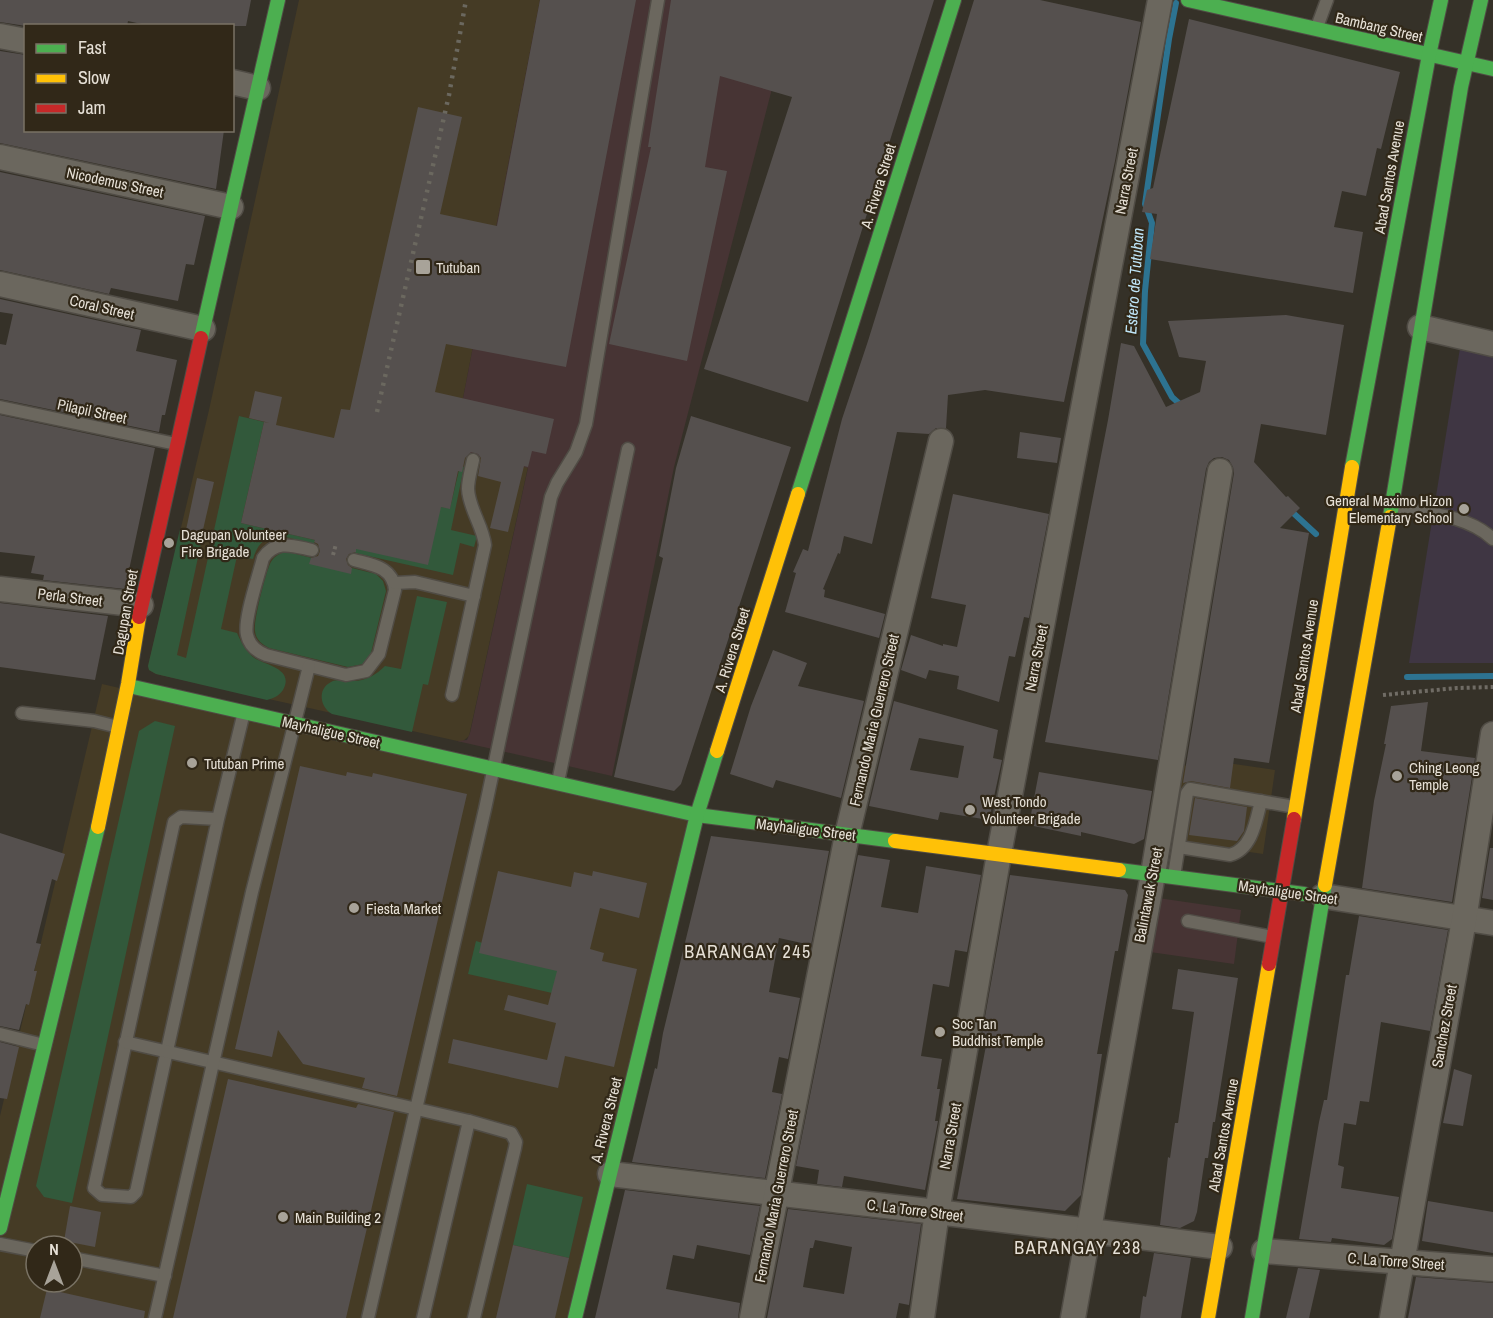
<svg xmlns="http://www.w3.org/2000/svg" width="1493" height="1318" viewBox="0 0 1493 1318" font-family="'Archivo Narrow',sans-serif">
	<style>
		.built { fill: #453b25; fill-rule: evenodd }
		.industrial { fill: #473434 }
		.education { fill: #3f3643 }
		.green { fill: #32593b }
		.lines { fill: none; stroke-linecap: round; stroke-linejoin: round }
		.stream { stroke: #2d7391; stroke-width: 6 }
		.building { fill: #55504e; fill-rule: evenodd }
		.lane-casing { stroke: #504c45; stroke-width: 15 }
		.street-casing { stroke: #504c45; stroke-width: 27 }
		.fast-casing { stroke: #504c45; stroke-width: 16 }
		.slow-casing { stroke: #504c45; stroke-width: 16 }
		.jam-casing { stroke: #504c45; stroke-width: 16 }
		.path { stroke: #706c65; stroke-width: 4; stroke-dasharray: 3 3; stroke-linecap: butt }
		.lane { stroke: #6b675e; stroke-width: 12 }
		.street { stroke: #6b675e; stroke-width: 24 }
		.fast { stroke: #4caf50; stroke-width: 14 }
		.slow { stroke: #ffc107; stroke-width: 14 }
		.jam { stroke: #c62828; stroke-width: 14 }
		.rail { stroke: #6b685f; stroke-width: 4.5; stroke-dasharray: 3 6; stroke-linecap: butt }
		.poi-dot { fill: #a8a399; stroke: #312818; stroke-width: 2 }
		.labels { text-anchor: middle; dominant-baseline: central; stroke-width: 4.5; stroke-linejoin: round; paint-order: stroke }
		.street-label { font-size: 15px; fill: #e6e0d6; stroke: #312818 }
		.poi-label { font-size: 15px; fill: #e6e0d6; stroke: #312818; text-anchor: start }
		.water-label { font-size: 16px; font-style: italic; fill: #bee4f7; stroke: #312818 }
		.quarter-label { font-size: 18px; letter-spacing: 1.5px; fill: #e6e0d6; stroke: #312818 }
	</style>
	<rect width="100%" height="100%" fill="#353128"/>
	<g class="built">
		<polygon points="299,0 540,0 453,450 528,467 469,736 462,742 156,674 149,670 148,666 209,410"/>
		<path d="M102,684L693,818L571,1318H0V1116ZM36,1246H72V1282H36Z"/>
		<polygon points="1207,760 1275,770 1263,854 1175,841 1166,832 1177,764 1205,769"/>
	</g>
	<g class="industrial">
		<polygon points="540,0 795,0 674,467 612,776 457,741 467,740 470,733 528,468 453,450"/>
		<polygon points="1158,898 1241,910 1234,964 1150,952"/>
	</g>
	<polygon class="education" points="1460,348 1493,355 1493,663 1409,663"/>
	<g class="green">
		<path d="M239,416L264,422L241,523L315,540L314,544C287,538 263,525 253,559L237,556L221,629L237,633C241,642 245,650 253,657C264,665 295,668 283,690C279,696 274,698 267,700L156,674L149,670L148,666L180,529L203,534L177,655L186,658Z"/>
		<polygon points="460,466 464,467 451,530 477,536 474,547 460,543 453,575 355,553 356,549 441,507 450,508"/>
		<path d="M282,553H292L376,574L383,581L386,591L371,653L363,664L348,667L269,648C262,644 256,640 255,631C253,623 266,570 271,562C274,557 277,555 282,553Z"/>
		<path d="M417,596L447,602L428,685L423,684L412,732L332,714C320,707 317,689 331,682C337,679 343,681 350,681C364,682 376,675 385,666L401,669Z"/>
		<polygon points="155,721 175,726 72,1203 44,1197 36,1186 139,731"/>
		<polygon points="476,941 632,988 627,1010 468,974"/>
		<polygon points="527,1184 583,1197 569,1258 513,1245"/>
	</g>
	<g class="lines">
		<g class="stream">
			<polyline points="1176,3 1169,39 1145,204 1152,223 1145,291 1143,344 1172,397 1183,407"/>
			<polyline points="1290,510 1316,534"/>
			<polyline points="1407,677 1493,676"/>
		</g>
	</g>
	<g class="building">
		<polygon points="0,0 251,0 246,26 150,26 128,21 127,26 26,26 0,22"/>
		<polygon points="540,0 636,0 566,367 446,344 435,392 554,419 546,454 532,451 528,467 524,466 508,532 490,528 501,482 478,476 481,458 478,454 471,452 465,458 462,472 458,471 450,509 441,507 428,565 356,549 356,552 349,554 346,559 348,565 352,568 351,574 309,564 311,558 318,556 320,551 318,544 314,542 315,540 241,523 264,422 270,423 249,418 255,391 282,397 276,425 334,438 341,409 350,410 418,107 462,117 440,214 497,226"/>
		<polygon points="671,0 934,0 808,402 704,369 792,97 720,76 705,167 727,171 687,361 609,344 651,147 648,147"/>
		<polygon points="974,0 1040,0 1141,22 1115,161 1064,402 985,390 948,395 946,428 936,428 929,434 897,432 872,544 844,536 840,554 838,553 823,589 825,590 824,597 885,614 879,638 785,612 796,573 793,572 803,549 808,551 842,419 868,341"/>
		<polygon points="1189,19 1400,72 1381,149 1377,148 1366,196 1342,191 1334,227 1363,232 1353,293 1150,259 1157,214 1142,212 1147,190 1153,188"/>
		<polygon points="0,51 26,55 26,130 224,130 216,189 0,143"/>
		<polygon points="0,172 205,216 194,265 186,264 178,301 111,288 109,294 0,270"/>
		<polygon points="0,299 141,330 136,351 177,360 165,415 162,415 159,432 0,399 0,344 6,345 13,314 0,312"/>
		<polygon points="1286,315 1344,325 1326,435 1261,424 1254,462 1286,497 1288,496 1300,508 1280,528 1309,533 1269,763 1234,758 1230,788 1191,781 1183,783 1234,473 1233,467 1229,460 1222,457 1214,458 1209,462 1206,469 1158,760 1045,742 1108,420 1121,343 1134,346 1166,407 1200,392 1206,361 1179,357 1168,321"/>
		<polygon points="0,415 155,448 125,589 43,580 44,575 31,573 35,556 0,552"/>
		<polygon points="691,416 791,447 681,784 674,791 614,777 663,558 659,556 676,468"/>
		<polygon points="1020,432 1061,438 1057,463 1017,458"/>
		<polygon points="197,478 214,482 202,534 186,530"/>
		<polygon points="953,494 1049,514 1029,618 1024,617 1015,657 1009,656 999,702 957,689 959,676 929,670 926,679 901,670 911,635 943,646 943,644 957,647 966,605 931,598"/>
		<polygon points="0,603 108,616 95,680 0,667"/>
		<polygon points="773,650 807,663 798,686 864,701 841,798 776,780 773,788 730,774 751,706"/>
		<path d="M894,701L998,730L993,758L1002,760L989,820L940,812L938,820L869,806ZM919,738L964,746L958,778L910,770Z"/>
		<polygon points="1428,702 1421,751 1475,758 1452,902 1362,888 1374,801 1386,744 1384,744 1391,706"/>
		<polygon points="300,766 346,776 347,772 372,777 373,773 467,794 397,1096 362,1088 365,1078 303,1064 278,1030 272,1057 235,1049"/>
		<polygon points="1039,772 1152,791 1144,839 1134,844 1081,832 1081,836 1029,825"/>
		<polygon points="1195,798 1247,807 1244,831 1237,841 1189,835"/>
		<polygon points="0,833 65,854 57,881 52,879 36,943 41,944 34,971 37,971 29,1005 26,1004 19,1030 0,1026"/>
		<polygon points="711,836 829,851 811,945 779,938 769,992 800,998 788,1059 779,1057 772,1092 782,1094 765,1178 632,1162 655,1068 657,1069 663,1033"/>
		<polygon points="1490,848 1493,848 1493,900 1482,898"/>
		<polygon points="858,855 890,860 881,907 918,913 926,866 981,875 967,952 955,950 949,987 933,984 921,1056 942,1059 937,1089 940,1089 935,1121 938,1121 925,1190 844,1176 842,1187 817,1184 819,1170 796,1166"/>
		<polygon points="498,871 571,887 574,872 592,876 593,871 647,883 639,918 600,908 590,949 604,953 602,961 637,969 614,1067 565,1056 558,1088 448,1063 453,1039 547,1060 556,1023 504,1010 508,995 548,1005 557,971 479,953"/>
		<polygon points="1010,875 1125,890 1128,895 1118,951 1115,951 1097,1054 1102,1054 1081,1195 1065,1211 957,1199 988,1035 982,1034"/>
		<polygon points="1359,916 1448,930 1430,1031 1381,1022 1369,1102 1360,1101 1356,1125 1344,1123 1338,1165 1344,1167 1341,1188 1399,1197 1392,1239 1384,1245 1332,1238 1331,1242 1299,1239 1319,1122 1324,1100 1327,1100 1346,975 1349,975"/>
		<polygon points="1178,969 1238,978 1215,1122 1213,1122 1208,1158 1205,1158 1197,1212 1194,1221 1180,1228 1160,1225 1168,1157 1170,1158 1175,1123 1178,1123 1194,1012 1172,1009"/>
		<polygon points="0,1042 19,1047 7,1099 0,1098"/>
		<polygon points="1454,1069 1472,1075 1463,1126 1443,1123"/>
		<polygon points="228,1079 356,1108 358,1104 394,1112 346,1318 173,1318"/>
		<polygon points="625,1190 760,1206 750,1255 697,1245 694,1259 673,1255 666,1289 740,1303 738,1318 595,1318"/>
		<polygon points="1428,1201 1493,1212 1493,1253 1422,1241"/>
		<polygon points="70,1206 101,1212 95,1247 64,1241"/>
		<path d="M788,1209L921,1224L909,1305L899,1303L896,1318H767ZM815,1240L852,1247L844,1294L803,1287L810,1248H813Z"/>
		<polygon points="513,1245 569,1258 555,1318 496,1318"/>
		<polygon points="1154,1253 1191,1258 1181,1318 1140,1318 1143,1296 1146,1297"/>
		<polygon points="1298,1268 1320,1270 1309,1318 1286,1318"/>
		<polygon points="1416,1277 1493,1283 1493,1318 1408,1318"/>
		<polygon points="47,1289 145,1311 144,1318 40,1318"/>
	</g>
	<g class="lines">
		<g class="lane-casing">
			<g id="lane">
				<polyline points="1317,27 1327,0"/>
				<polyline points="0,407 176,444"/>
				<path d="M1393,507C1427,513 1467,515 1493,539"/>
				<path d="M312,550C293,546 276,539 263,558C259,575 243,620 247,635C249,645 256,651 266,655L346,675L366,671L379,654L395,590C393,567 373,565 354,560"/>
				<polyline points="395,583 415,582 474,596"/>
				<path d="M452,695L485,545C483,526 469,509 468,489C468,480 471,470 473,460"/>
				<polyline points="22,713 94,721 118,727"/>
				<polyline points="558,782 628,449"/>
				<polyline points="218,819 181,817 174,822 94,1188 102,1195 131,1197 136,1192 218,819 244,712"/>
				<path d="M1179,847L1230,855C1252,849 1256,821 1261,801"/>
				<polyline points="1174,876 1187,793 1190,789 1295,807"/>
				<polyline points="1188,921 1273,937"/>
				<polyline points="0,1034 44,1045"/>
				<polyline points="125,1042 469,1121 511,1133 516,1142 515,1148 474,1318"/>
				<polyline points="0,1244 36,1251"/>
				<polyline points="72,1258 165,1276"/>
				<polyline points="155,1318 252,892 309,666"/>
				<polyline points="368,1318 485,809 551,497 557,483 576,452 586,424 658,0"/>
				<polyline points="423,1318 469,1121"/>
			</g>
		</g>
		<g class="street-casing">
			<g id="street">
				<polyline points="0,36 26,41"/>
				<polyline points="232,82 258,88"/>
				<polyline points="0,157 231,207"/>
				<polyline points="0,284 203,329"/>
				<polyline points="1420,327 1493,344"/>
				<polyline points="0,589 141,605"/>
				<polyline points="1323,896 1493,923"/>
				<polyline points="610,1174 937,1212 1220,1247"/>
				<polyline points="1264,1251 1493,1269"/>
				<polyline points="752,1318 847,835 941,441"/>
				<polyline points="922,1318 937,1212 999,854 1160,0"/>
				<polyline points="1073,1318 1153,874 1220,471"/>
				<polyline points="1392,1318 1464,920 1493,734"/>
			</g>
		</g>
		<g class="fast-casing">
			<g id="fast">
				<polyline points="1188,0 1493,69"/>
				<polyline points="201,338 278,0"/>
				<polyline points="1352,467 1429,55 1441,0"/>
				<polyline points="798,494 954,0"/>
				<polyline points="1390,517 1461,87 1481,0"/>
				<polyline points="129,686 697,815 895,841"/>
				<polyline points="1119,870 1304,894"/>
				<polyline points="0,1228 98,827"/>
				<polyline points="575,1318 697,815 717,751"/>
				<polyline points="1252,1318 1325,885"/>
			</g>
		</g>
		<g class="slow-casing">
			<g id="slow">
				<polyline points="717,751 798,494"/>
				<polyline points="1294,819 1352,467"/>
				<polyline points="98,827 128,684 139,617"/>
				<polyline points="895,841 1119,870"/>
				<polyline points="1325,885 1390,517"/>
				<polyline points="1208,1318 1269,964"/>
			</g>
		</g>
		<g class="jam-casing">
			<g id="jam">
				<polyline points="139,617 201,338"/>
				<polyline points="1269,964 1294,819"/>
			</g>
		</g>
		<g class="path">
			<polyline points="333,555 336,544"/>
			<polyline points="1383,695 1457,688 1493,687"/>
		</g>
		<use href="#lane" class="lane"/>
		<use href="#street" class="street"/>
		<use href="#fast" class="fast"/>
		<use href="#slow" class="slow"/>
		<use href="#jam" class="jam"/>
		<polyline class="rail" points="377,412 449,95 466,0"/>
	</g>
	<g class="poi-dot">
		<rect x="415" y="259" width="16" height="16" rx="3"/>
		<circle cx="1464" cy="509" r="6"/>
		<circle cx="169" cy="543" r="6"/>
		<circle cx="192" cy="763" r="6"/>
		<circle cx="1397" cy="776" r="6"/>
		<circle cx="970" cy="810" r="6"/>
		<circle cx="354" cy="908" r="6"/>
		<circle cx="940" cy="1032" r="6"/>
		<circle cx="283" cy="1217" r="6"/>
	</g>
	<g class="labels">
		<g class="street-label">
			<text transform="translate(1379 27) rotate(13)">Bambang Street</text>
			<text transform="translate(1389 177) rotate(-80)">Abad Santos Avenue</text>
			<text transform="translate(1126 181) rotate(-79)">Narra Street</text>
			<text transform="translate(115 182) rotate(12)">Nicodemus Street</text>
			<text transform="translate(878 186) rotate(-73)">A. Rivera Street</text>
			<text transform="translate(102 307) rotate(13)">Coral Street</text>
			<text transform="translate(92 411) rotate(12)">Pilapil Street</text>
			<text transform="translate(70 597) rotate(7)">Perla Street</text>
			<text transform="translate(125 612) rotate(-80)">Dagupan Street</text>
			<text transform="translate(732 650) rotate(-73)">A. Rivera Street</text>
			<text transform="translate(1304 656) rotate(-81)">Abad Santos Avenue</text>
			<text transform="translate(1036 658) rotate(-79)">Narra Street</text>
			<text transform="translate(874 720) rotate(-77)">Fernando Maria Guerrero Street</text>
			<text transform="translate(331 732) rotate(13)">Mayhaligue Street</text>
			<text transform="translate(806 829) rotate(7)">Mayhaligue Street</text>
			<text transform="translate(1288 892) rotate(8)">Mayhaligue Street</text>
			<text transform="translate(1148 895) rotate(-79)">Balintawak Street</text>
			<text transform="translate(1444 1026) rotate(-80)">Sanchez Street</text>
			<text transform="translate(606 1120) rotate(-76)">A. Rivera Street</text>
			<text transform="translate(1223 1135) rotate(-80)">Abad Santos Avenue</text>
			<text transform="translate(950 1136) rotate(-80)">Narra Street</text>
			<text transform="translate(776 1196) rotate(-79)">Fernando Maria Guerrero Street</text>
			<text transform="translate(915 1210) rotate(7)">C. La Torre Street</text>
			<text transform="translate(1396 1261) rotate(4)">C. La Torre Street</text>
		</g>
		<g class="poi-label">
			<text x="436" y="267">Tutuban</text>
			<text x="1452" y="500" text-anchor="end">General Maximo Hizon<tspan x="1452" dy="17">Elementary School</tspan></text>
			<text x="181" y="534">Dagupan Volunteer<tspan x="181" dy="17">Fire Brigade</tspan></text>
			<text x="204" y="763">Tutuban Prime</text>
			<text x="1409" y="767">Ching Leong<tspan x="1409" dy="17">Temple</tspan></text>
			<text x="982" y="801">West Tondo<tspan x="982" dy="17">Volunteer Brigade</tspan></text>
			<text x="366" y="908">Fiesta Market</text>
			<text x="952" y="1023">Soc Tan<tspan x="952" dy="17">Buddhist Temple</tspan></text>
			<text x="295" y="1217">Main Building 2</text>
		</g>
		<g class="water-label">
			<text transform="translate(1134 281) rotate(-86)">Estero de Tutuban</text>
		</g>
		<g class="quarter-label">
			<text x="748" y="951">BARANGAY 245</text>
			<text x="1078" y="1247">BARANGAY 238</text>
		</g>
	</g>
	<rect x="24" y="24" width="210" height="108" fill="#312818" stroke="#797264" stroke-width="1.5"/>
	<rect x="36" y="44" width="30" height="9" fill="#4caf50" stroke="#797264" stroke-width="1.5"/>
	<text x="78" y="54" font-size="18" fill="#e6e0d6">Fast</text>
	<rect x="36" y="74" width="30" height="9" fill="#ffc107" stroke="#797264" stroke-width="1.5"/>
	<text x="78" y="84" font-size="18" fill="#e6e0d6">Slow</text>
	<rect x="36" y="104" width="30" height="9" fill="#c62828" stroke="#797264" stroke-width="1.5"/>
	<text x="78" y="114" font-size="18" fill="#e6e0d6">Jam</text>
	<g transform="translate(54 1264)"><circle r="28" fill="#312818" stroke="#797264" stroke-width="1.5"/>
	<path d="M0-4.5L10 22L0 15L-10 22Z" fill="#a8a399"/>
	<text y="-9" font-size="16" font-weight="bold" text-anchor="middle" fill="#e6e0d6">N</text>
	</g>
</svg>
